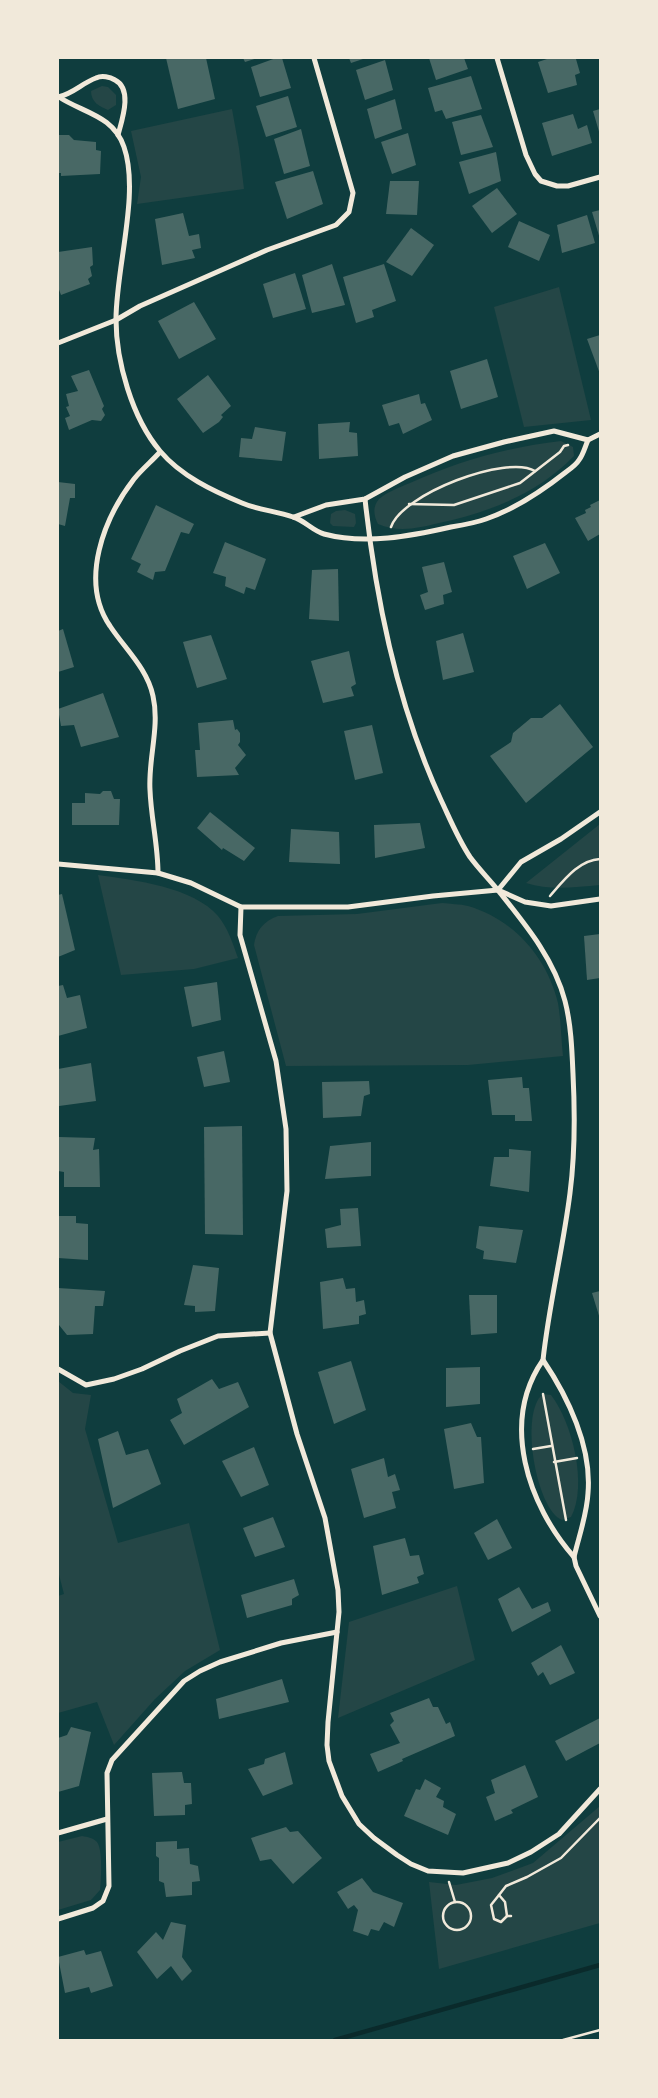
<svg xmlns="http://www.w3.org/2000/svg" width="658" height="2098" viewBox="0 0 658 2098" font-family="Poppins,sans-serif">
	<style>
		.green { fill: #244646 }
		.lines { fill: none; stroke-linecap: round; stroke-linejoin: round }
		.stream { stroke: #0a2a2b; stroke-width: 4.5 }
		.building { fill: #486865 }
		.path { stroke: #f1e9da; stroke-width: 2.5 }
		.minor { stroke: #f1e9da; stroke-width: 5 }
	</style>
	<rect width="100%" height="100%" fill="#0f3d3e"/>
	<g class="green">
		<path d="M102,86L108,87L116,95V105L108,110C99,106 91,102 91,91Z"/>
		<polygon points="232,109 239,148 244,189 137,204 141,177 131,131"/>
		<polygon points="559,287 591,420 524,427 494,307"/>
		<path d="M561,441L573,447L574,456C537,494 490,512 439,523C419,528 398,533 378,524C374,516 372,507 379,499C387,492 400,487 410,483C458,461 508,447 561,441Z"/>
		<polygon points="345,510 355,514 356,523 354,527 333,526 330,523 331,514 336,511"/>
		<path d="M600,824V885C575,887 551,891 526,883Z"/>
		<path d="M98,875C135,880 193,887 218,916C228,928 233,944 238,958L194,969L121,975Z"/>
		<path d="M442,903C450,904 460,904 468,906C513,919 547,957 558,1003C561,1020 561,1038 563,1056L468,1065L286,1066L254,945C256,930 264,921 278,916L357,914Z"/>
		<polygon points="58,1381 73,1393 91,1395 85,1429 118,1543 189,1523 220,1650 185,1671 155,1699 114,1745 97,1702 58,1713 58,1596 64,1594 58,1571"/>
		<path d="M543,1394L551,1395C572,1422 588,1485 571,1517L562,1520C536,1510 519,1412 543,1394Z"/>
		<polygon points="457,1586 475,1660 338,1718 349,1622"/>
		<polygon points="600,1806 600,1923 439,1969 429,1882 456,1885 492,1878 533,1863"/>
		<path d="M82,1836C88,1837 93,1838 97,1842C103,1850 101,1880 100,1890L91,1900L58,1910V1842Z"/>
	</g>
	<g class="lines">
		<polyline class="stream" points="335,2040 600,1965"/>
	</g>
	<g class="building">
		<polygon points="166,58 206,58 215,99 178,109"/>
		<polygon points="243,58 258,58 245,62"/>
		<polygon points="276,58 282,58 291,88 260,97 251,67"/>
		<polygon points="349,58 366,58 351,63"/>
		<polygon points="429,58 464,58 468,69 436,80"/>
		<polygon points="550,58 576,59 580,73 575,75 577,85 548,93 538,62"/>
		<polygon points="385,60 393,90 365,100 356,70"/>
		<polygon points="471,76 482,109 446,119 442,110 435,112 428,88"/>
		<polygon points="288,96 297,127 266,137 256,106"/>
		<polygon points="395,99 402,129 375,139 367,109"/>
		<polygon points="600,109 600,135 593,111"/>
		<polygon points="573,114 578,129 587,125 592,143 552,156 542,123"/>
		<polygon points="481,115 493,147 461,155 452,122"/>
		<polygon points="301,129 310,166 284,174 274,139"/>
		<polygon points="408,133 416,165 392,174 381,142"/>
		<polygon points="58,135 69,135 74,140 96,142 96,150 101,151 100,174 61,176 61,173 58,173"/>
		<polygon points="496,152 501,181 469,194 459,162"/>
		<polygon points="313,171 323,204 287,219 275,182"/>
		<polygon points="390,181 419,181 417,215 386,214"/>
		<polygon points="497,188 517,214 492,233 472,206"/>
		<polygon points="600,210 600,239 592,212"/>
		<polygon points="183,213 189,236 199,234 201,248 192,250 195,258 162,265 155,219"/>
		<polygon points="587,215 595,243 562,253 557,225"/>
		<polygon points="519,221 550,235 539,261 508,247"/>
		<polygon points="411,228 434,245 412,276 386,262"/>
		<polygon points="92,247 93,265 90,267 92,276 88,279 90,284 61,295 58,287 58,252"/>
		<polygon points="332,264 345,305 312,313 302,275"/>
		<polygon points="384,264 396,301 372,310 374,317 356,323 343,277"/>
		<polygon points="295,273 306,309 273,318 263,284"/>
		<polygon points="194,302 216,339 179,359 158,321"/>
		<polygon points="600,335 600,374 587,339"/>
		<polygon points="487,359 498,397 461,409 450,371"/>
		<polygon points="89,370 104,406 102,409 105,415 101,421 92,420 69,430 65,418 70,416 66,407 69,406 66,394 78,391 71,376"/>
		<polygon points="208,375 231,406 221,415 223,417 219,422 203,433 177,399"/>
		<polygon points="419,394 421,404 425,403 432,420 403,434 399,423 389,426 382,405"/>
		<polygon points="350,422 349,432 357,433 358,456 319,459 318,424"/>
		<polygon points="255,427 286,432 282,461 239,457 241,438 252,439"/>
		<polygon points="58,482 75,484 75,498 70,498 65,526 58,524"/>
		<polygon points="600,500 600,534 588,541 575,518 586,513 585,510 591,507 590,505"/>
		<polygon points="156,505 194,524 189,534 181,532 165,571 155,572 153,580 137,572 141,564 131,559"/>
		<polygon points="225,542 266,559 255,590 246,587 244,594 225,586 226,577 213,573"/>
		<polygon points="545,543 560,573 527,589 513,556"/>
		<polygon points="444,562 452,592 443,595 444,604 425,610 420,595 428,592 422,567"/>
		<polygon points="338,569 339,621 309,619 312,570"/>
		<polygon points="63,629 74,667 58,672 58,631"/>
		<polygon points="463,633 474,672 443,680 436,641"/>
		<polygon points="211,635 227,679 197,688 183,642"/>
		<polygon points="349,651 356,684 351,687 354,696 323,703 311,661"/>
		<polygon points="103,693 119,737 81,747 74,725 61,726 58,709"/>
		<polygon points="560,704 593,747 526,803 490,756 511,742 513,733 531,718 542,718"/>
		<polygon points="233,720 235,730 237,729 240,733 240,742 238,745 246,755 235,768 239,775 197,777 195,750 200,750 198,723"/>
		<polygon points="372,725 383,773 355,780 344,731"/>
		<polygon points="103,791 111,791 114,799 120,799 119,825 72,825 72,803 85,803 85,793 100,794"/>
		<polygon points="210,812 255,848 244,861 223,848 222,850 197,828"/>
		<polygon points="420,823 425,848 375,858 374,825"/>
		<polygon points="291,829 339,832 340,864 289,862"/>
		<polygon points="62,894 75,950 58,957 58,895"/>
		<polygon points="600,934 600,978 587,980 584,936"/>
		<polygon points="217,982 221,1020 192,1027 184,987"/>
		<polygon points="63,985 67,998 80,995 87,1028 58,1036 58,986"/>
		<polygon points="224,1051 230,1082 204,1087 197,1057"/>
		<polygon points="91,1063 96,1101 59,1106 58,1069"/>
		<polygon points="522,1077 523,1088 529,1088 532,1121 515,1121 515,1115 492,1115 488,1080"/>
		<polygon points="369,1081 370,1094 364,1096 361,1116 323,1118 322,1082"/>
		<polygon points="242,1126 243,1235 205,1234 204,1127"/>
		<polygon points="59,1137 95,1138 93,1150 99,1149 100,1187 64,1187 64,1172 58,1171"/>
		<polygon points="371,1142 371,1176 325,1179 330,1146"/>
		<polygon points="509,1149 531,1151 529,1192 490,1186 494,1157 509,1157"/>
		<polygon points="358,1208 361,1246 327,1248 325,1229 341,1225 340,1209"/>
		<polygon points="58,1216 76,1216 76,1223 88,1224 88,1260 58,1258"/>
		<polygon points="479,1226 523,1230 516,1263 483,1259 484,1251 476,1248"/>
		<polygon points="193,1265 219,1268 215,1311 195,1312 195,1306 184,1305"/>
		<polygon points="343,1278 346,1289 355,1288 356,1302 364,1300 366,1314 359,1316 359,1324 323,1329 320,1282"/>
		<polygon points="58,1288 105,1291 103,1306 95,1306 93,1334 67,1335 59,1325"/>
		<polygon points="600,1291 600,1319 592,1293"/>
		<polygon points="469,1295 497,1295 497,1333 471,1335"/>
		<polygon points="351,1361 366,1410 334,1424 318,1372"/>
		<polygon points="480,1367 480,1404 446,1407 446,1368"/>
		<polygon points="212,1379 219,1389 238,1382 249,1407 184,1445 170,1420 182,1413 177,1399"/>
		<polygon points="471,1423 477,1437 481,1437 484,1483 454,1489 444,1429"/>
		<polygon points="118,1431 126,1455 148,1449 161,1484 113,1508 98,1439"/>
		<polygon points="254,1447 269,1485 241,1497 222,1461"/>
		<polygon points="384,1458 388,1477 395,1474 400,1490 392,1492 396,1508 364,1518 351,1469"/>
		<polygon points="273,1517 285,1547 255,1557 243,1528"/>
		<polygon points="497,1519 512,1548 488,1560 474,1533"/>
		<polygon points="405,1538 410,1556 419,1555 424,1574 417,1577 419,1583 382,1595 373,1546"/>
		<polygon points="294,1579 299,1595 292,1599 292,1605 247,1618 241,1595"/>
		<polygon points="519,1587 532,1609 548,1602 551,1611 512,1632 498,1599"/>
		<polygon points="561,1645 575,1673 550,1685 543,1672 538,1676 531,1663"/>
		<polygon points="282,1679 289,1702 219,1719 216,1699"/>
		<polygon points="429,1698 433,1707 438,1707 446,1724 450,1722 455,1736 402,1759 403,1761 378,1772 370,1754 400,1743 390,1725 394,1721 390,1713"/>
		<polygon points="600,1718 600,1743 566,1761 555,1741"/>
		<polygon points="71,1727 91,1732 79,1786 58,1792 58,1738 67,1735"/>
		<polygon points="285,1752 293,1784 263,1796 248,1769 264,1764 265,1759"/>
		<polygon points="525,1765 538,1797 511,1810 513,1813 495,1821 486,1797 495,1793 491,1780"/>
		<polygon points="182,1772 184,1783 191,1783 192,1804 185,1805 185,1815 154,1816 152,1773"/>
		<polygon points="425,1779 441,1788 436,1797 444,1801 443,1807 456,1814 448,1835 404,1816 416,1789 420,1790"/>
		<polygon points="286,1827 290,1832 298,1831 322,1858 293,1884 271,1859 260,1861 251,1838"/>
		<polygon points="177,1841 177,1849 189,1848 190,1864 198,1866 200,1881 192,1882 192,1895 166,1897 164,1883 159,1881 159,1858 156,1856 156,1842"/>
		<polygon points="362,1878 373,1892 403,1903 394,1927 384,1922 379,1931 371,1929 368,1936 353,1931 358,1910 354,1905 348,1909 337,1892"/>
		<polygon points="171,1922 186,1925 182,1957 192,1971 182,1981 171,1966 157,1979 137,1952 156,1932 163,1940"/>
		<polygon points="84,1950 86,1955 101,1951 113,1986 91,1993 89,1987 65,1993 58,1957"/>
	</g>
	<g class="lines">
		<g class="path">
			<polyline points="409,504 454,505 520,483 560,452 564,446 568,445"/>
			<path d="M391,527C402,494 507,454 535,471"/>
			<path d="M550,896C564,880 579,860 600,859"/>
			<polyline points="543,1394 566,1520"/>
			<polyline points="533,1449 551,1446"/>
			<polyline points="554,1462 577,1458"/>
			<polyline points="449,1882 455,1902"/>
			<polyline points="499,1895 491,1905 494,1919 501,1922 507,1916"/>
			<circle cx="457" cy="1916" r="14"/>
			<polyline points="511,1916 507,1916 505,1902 499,1895 506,1886 527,1877 561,1858 600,1818"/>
			<polyline points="563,2040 600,2030"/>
		</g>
		<g class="minor">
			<polyline points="497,58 526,155 535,174 541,181 557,186 568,186 600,177"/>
			<path d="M58,97C73,94 82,83 96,78C102,75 110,77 115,80C133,89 122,120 118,135"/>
			<path d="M59,97C83,113 113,115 124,147C140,193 116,268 116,319C116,361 132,418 160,451C181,476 213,491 242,503C258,510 277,511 293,517C304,520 313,531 324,534C365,545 411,536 451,527C463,525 475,523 486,519C515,509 542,491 566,472C570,469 576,465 579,460C583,455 585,447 588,440"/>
			<polyline points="58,343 116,320 140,306 267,250 336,225 349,212 353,193 314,58"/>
			<path d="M365,499C376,602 397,705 441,800C450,819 458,839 470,857C478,868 488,878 497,889C524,923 554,958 565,1001C571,1024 572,1050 573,1074C575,1113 575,1154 570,1193C563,1249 549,1304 543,1360C500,1422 528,1505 574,1557"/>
			<polyline points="294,517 326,505 365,499 405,477 453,456 504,442 554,431 588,440 600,434"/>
			<polyline points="58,864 158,873 191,883 241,907 348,907 433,896 498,890 525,902 551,906 600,899"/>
			<path d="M158,873C158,845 151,818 150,790C148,759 160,727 153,696C147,668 125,649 110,626C79,581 104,518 134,479C142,469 152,461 160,452"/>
			<polyline points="498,890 521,862 561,839 600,812"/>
			<polyline points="241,907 240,935 276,1061 286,1129 287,1191 270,1333 297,1434 325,1518 338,1590 339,1612 328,1722 327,1745 329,1761 342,1796 359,1824 374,1838 397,1855 411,1864 428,1871 463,1873 508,1863 531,1852 559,1834 600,1789"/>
			<path d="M543,1360C568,1397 592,1447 588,1493C587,1514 579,1536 574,1557L576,1566L600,1616"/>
			<polyline points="58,1369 86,1385 114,1379 142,1369 180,1351 218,1336 270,1333"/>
			<polyline points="58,1833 107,1819"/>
			<polyline points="58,1919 93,1908 103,1901 109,1886 107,1773 112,1760 184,1681 200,1671 220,1662 281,1643 337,1632"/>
		</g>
	</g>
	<rect width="658" height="2098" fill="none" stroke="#f1e9da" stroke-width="118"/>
</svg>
